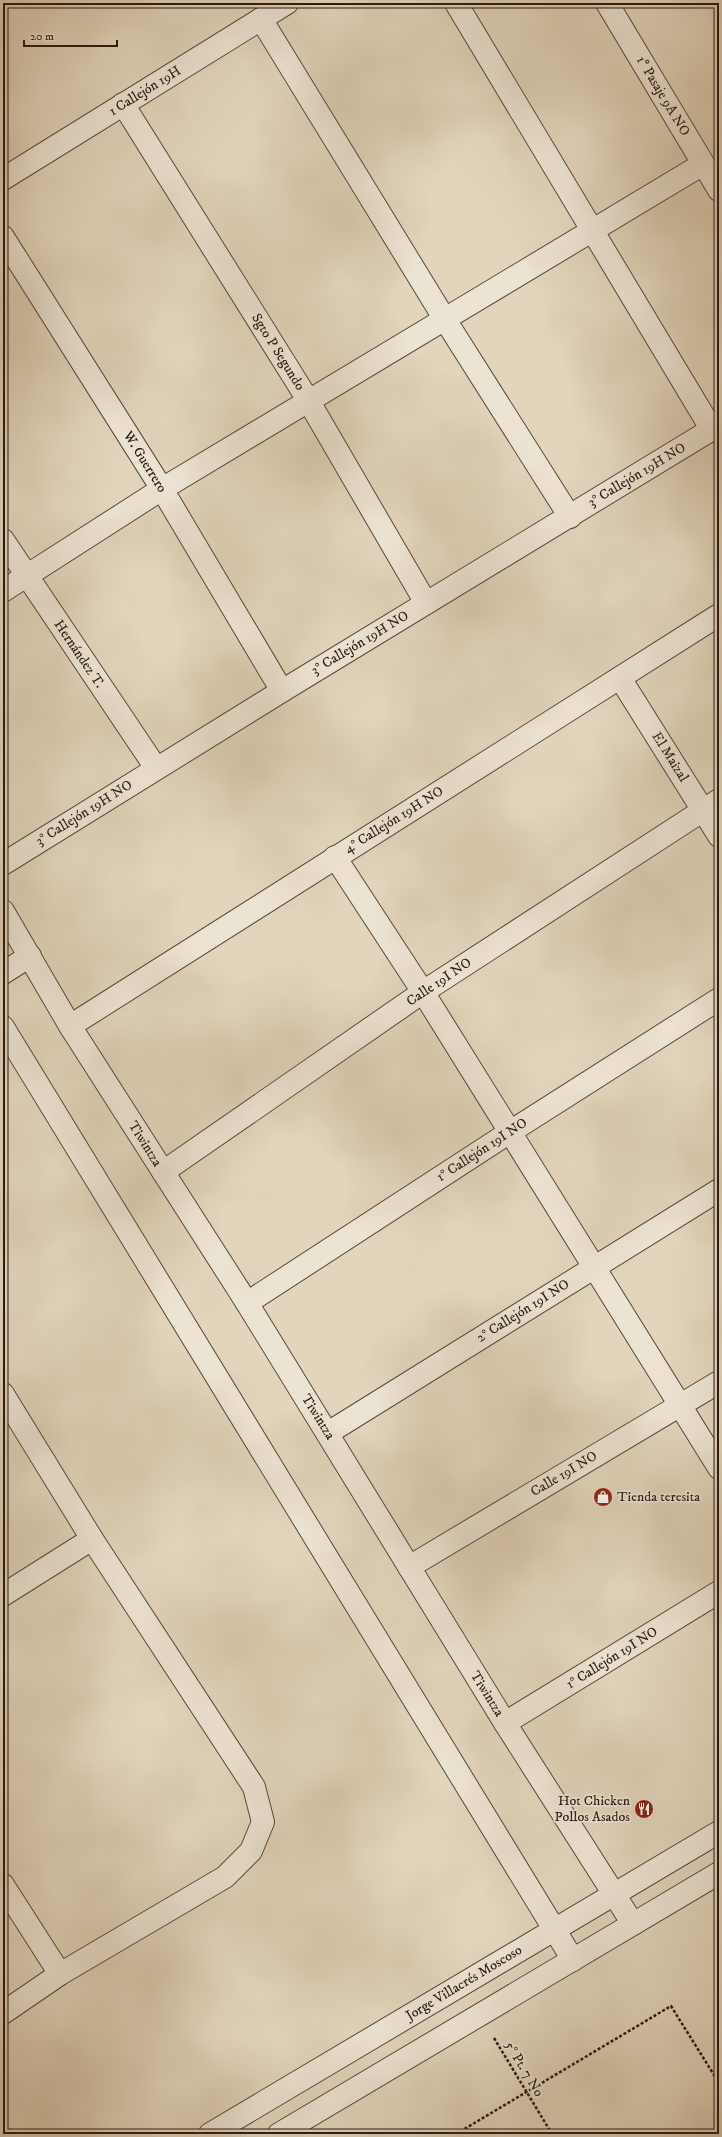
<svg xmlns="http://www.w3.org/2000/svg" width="722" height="2137" viewBox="0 0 722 2137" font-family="'IM FELL DW Pica',serif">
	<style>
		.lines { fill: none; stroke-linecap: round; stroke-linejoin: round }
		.minor-casing { stroke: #57473c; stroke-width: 24 }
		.tertiary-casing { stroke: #57473c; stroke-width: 24 }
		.path { stroke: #291812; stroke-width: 2.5; stroke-dasharray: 3 2; stroke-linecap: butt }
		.minor { stroke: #ece4d3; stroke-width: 22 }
		.tertiary { stroke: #ece4d3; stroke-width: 22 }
		.labels { text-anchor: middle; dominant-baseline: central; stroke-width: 3.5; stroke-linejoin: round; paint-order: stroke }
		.street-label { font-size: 14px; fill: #291812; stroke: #ece4d3 }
		.poi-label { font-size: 14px; fill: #291812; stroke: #ece4d3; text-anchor: start }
	</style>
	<rect width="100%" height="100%" fill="#e2d5bc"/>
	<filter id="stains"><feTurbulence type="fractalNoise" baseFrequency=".005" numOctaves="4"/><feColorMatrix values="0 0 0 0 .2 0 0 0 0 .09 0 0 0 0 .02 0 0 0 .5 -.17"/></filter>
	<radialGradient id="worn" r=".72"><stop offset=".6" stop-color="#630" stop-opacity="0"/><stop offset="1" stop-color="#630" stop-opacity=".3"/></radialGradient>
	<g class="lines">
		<g class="minor-casing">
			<g id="minor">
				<polyline points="456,3 712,430"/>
				<polyline points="607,3 719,190"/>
				<polyline points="261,19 444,318 570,517"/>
				<polyline points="123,104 308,400 426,603"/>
				<polyline points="3,179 287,3"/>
				<polyline points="3,237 162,489 282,691"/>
				<polyline points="3,540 156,768"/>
				<polyline points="3,591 162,489 703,164"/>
				<polyline points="620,678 719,836"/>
				<polyline points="335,857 423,992 719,1468"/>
				<polyline points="3,864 282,691 719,425"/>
				<polyline points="70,1026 719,615"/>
				<polyline points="163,1172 423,992 719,800"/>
				<polyline points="247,1303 510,1132 719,999"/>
				<polyline points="3,1394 92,1539 254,1787 263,1822 251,1851 225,1877 60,1974 3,2013"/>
				<polyline points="328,1433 719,1190"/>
				<polyline points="409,1567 719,1382"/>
				<polyline points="3,1595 92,1539"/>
				<polyline points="505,1723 719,1592"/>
				<polyline points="3,1885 60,1974"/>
			</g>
		</g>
		<g class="tertiary-casing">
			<g id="tertiary">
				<polyline points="3,911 70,1026 247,1303 505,1723 633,1924"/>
				<polyline points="3,973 30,956"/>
				<polyline points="3,1027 573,1960"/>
				<polyline points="210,2134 719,1832"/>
				<polyline points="279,2134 719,1873"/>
			</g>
		</g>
		<g class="path">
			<polyline points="494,2038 552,2134"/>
			<polyline points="456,2134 671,2006 719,2083"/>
		</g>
		<use href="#minor" class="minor"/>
		<use href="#tertiary" class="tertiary"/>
	</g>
	<defs>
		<g id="shop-disc" transform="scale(1)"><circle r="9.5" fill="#8f2418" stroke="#ece4d3"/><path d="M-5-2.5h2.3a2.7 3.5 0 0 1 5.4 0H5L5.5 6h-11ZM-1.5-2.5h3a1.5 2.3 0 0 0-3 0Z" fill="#fff"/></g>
		<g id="restaurant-disc" transform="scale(1)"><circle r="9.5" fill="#8f2418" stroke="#ece4d3"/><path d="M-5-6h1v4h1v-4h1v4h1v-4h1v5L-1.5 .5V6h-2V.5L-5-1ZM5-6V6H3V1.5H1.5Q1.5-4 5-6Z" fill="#fff"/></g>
	</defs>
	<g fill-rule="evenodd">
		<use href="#shop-disc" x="603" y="1497"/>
		<use href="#restaurant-disc" x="644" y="1809"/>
	</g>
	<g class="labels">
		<g class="street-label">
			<text transform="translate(145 91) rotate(-32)">1 Callejón 19H</text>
			<text transform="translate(663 96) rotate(59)">1º Pasaje 9A NO</text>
			<text transform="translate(278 352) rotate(58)">Sgto P Segundo</text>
			<text transform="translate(145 462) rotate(58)">W. Guerrero</text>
			<text transform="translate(637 475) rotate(-31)">3° Callejón 19H NO</text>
			<text transform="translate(360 643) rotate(-31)">3° Callejón 19H NO</text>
			<text transform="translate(79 654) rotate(56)">Hernández T.</text>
			<text transform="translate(670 757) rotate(58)">El Maizal</text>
			<text transform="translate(84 813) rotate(-32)">3° Callejón 19H NO</text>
			<text transform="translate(394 820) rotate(-32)">4° Callejón 19H NO</text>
			<text transform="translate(439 982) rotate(-34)">Calle 19I NO</text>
			<text transform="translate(145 1144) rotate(58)">Tiwintza</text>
			<text transform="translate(482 1150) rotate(-33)">1° Callejón 19I NO</text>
			<text transform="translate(523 1311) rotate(-32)">2° Callejón 19I NO</text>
			<text transform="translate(318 1417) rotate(58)">Tiwintza</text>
			<text transform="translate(564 1474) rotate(-31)">Calle 19I NO</text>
			<text transform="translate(612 1658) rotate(-32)">1° Callejón 19I NO</text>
			<text transform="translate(487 1694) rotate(58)">Tiwintza</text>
			<text transform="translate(464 1983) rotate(-31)">Jorge Villacrés Moscoso</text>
			<text transform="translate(524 2069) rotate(59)">5° Pt. 7 No</text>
		</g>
		<g class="poi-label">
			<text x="617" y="1497">Tienda teresita</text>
			<text x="630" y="1801" text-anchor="end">Hot Chicken<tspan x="630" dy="16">Pollos Asados</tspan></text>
		</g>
	</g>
	<rect width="722" height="2137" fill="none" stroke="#e2d5bc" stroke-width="16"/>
	<rect x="4" y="4" width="714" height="2129" fill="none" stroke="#291812" stroke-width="2"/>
	<rect x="8" y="8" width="706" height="2121" fill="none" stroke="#291812"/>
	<path d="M24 40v6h93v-6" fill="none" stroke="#291812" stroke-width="2"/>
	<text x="30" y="40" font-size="12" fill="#291812" stroke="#ece4d3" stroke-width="3" paint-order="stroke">20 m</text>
	<rect width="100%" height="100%" filter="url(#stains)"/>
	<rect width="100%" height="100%" fill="url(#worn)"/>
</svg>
